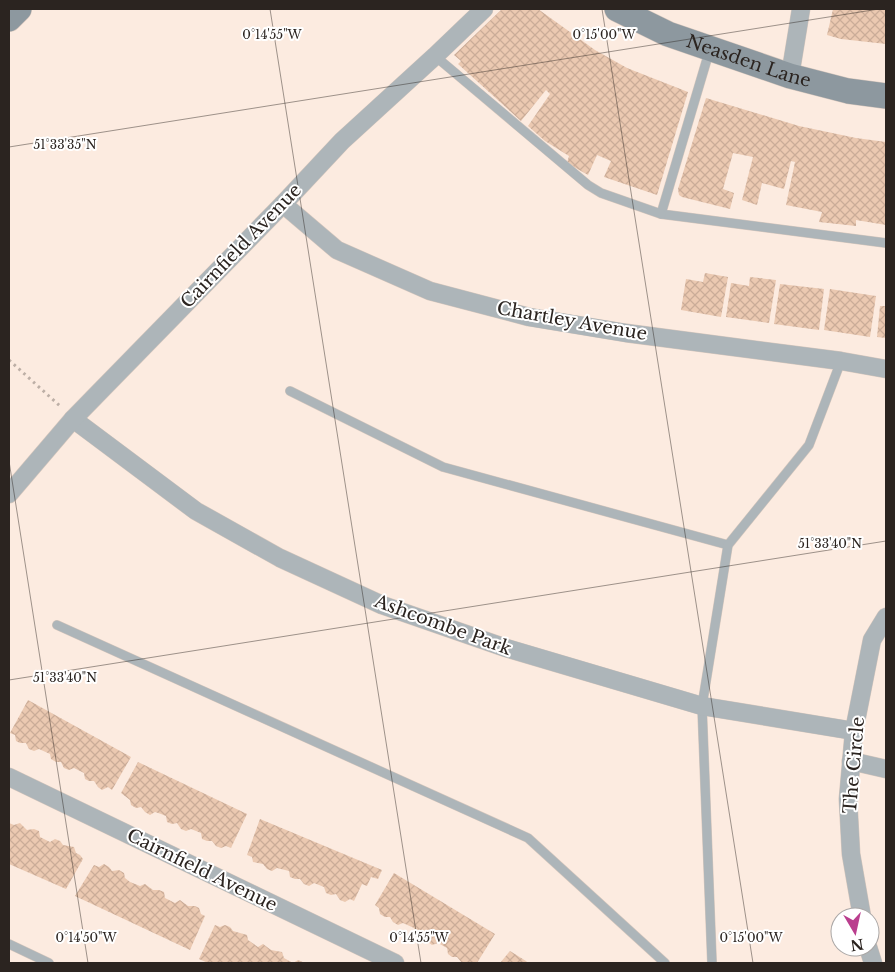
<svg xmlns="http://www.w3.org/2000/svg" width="895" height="972" viewBox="0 0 895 972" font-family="'Libre Baskerville',serif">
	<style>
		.building { fill: url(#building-cross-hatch) }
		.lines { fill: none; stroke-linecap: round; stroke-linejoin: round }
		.lane-casing { stroke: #d6c7bd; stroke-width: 10 }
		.street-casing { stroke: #d6c7bd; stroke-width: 19 }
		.secondary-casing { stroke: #d6c7bd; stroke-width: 26 }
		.path { stroke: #bdafa6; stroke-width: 3; stroke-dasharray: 2.5 4; stroke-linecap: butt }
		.lane { stroke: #adb5b9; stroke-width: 9 }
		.street { stroke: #adb5b9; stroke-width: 18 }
		.secondary { stroke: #8d989f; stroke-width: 25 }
		.ticks { fill: none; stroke: #2b2420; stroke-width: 1; stroke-opacity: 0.45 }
		.labels { text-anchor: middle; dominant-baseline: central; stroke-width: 4; stroke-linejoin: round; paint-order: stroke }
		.street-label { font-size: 18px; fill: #2b2420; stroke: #fff }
		.ticks-label { font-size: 12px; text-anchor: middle; fill: #2b2420; stroke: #fff; stroke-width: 4; stroke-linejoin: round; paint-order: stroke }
	</style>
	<defs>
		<pattern id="building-cross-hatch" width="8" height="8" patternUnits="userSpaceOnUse" patternTransform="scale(1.25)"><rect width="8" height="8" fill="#ebc9b1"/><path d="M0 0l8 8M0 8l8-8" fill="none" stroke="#caac98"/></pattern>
	</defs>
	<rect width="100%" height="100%" fill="#fcebe0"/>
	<g class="building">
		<polygon points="502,9 538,9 595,50 627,68 688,92 657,195 604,177 611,161 597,155 588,175 567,163 569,156 545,141 528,126 550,94 546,90 521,121 458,64 461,61 454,55"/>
		<polygon points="833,9 886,9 886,44 841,39 827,35"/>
		<polygon points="706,98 799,126 856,138 886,142 886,225 856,220 856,226 819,222 822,212 786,205 795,162 791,161 784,189 762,183 757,205 742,200 753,157 733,153 723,189 734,193 730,209 682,197 679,195 678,189"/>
		<polygon points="705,273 728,277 721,317 681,310 686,279 703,282"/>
		<polygon points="750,277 776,280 769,323 726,317 731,283 749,286"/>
		<polygon points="780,284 824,289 819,330 774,324"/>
		<polygon points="830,289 876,296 870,337 824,330"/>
		<polygon points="880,306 886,306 886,338 877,337"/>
		<polygon points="28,700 131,757 112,790 108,787 102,790 98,787 94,781 89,781 85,779 84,773 74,768 69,770 64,768 61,762 56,762 51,759 50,754 39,749 34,751 29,749 26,743 20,743 16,741 15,735 10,733"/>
		<polygon points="138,762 247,814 231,848 226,846 221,848 216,846 212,841 207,841 202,839 201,833 191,829 186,831 181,829 177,823 172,824 167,822 166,816 161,814 155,812 150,815 145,812 141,807 136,808 131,805 130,800 121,793"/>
		<polygon points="260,819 382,870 378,879 371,877 367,886 362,884 354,901 350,899 345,902 340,900 336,894 331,895 326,893 324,887 314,883 309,886 304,884 300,879 295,879 290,877 289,871 277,868 272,871 267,869 263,864 253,862 252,857 247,855"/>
		<polygon points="9,823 14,825 20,823 27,830 34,829 39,831 40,837 50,842 55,839 60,841 63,845 74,847 76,853 80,855 83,859 66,889 9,864"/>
		<polygon points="104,864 109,867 112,871 119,870 124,873 125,878 130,882 140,886 145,884 153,890 159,890 164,892 165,898 175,903 180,900 188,906 195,906 199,908 201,914 205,916 190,950 75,896 94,865 99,867"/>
		<polygon points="394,873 495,934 477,963 462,963 457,957 452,957 448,954 447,948 438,943 432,945 428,942 424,936 419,936 415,934 414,928 403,923 398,925 393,922 390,917 385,917 380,914 379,908 375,905"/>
		<polygon points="215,925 220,927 225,925 230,927 233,931 247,935 248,940 258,947 263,944 271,950 282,952 284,958 293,963 298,960 305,963 208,963 199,959"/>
		<polygon points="510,951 526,961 528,963 500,963"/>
	</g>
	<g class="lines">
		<g class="lane-casing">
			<g id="lane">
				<polyline points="710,49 661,214 886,243"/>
				<polyline points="435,56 588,185 601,193 661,214"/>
				<polyline points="290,391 443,467 728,545"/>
				<polyline points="57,625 528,838 665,963"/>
				<polyline points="9,944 49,963"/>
				<polyline points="712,963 702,706 728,545 809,445 841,361"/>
			</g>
		</g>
		<g class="street-casing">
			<g id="street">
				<polyline points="790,76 801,9"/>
				<polyline points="283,204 337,250 430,291 529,317 626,333 841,361 886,369"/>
				<polyline points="73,419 196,511 280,558 382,605 506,648 702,706 854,731"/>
				<polyline points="9,494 73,419 283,204 342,141 435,56 484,9"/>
				<polyline points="851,761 886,769"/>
				<polyline points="9,777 395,963"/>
				<polyline points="862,917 851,854 848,799 854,731 872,640 886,617"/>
				<polyline points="868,947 873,963"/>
			</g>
		</g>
		<g class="secondary-casing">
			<g id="secondary">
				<path id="s1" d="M617,9L668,34L790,76L848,91L886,96"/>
				<polyline points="9,19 19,9"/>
			</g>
		</g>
		<polyline class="path" points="9,360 60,406"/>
		<use href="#lane" class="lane"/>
		<use href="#street" class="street"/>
		<use href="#secondary" class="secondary"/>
	</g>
	<path class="ticks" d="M270,9L421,963M602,9L753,963M9,147L879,9M9,461L88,963M9,680L886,541"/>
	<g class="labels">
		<g class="street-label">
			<text stroke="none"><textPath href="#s1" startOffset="142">Neasden Lane</textPath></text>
			<text transform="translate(241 246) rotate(-46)">Cairnfield Avenue</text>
			<text transform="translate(572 321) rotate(10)">Chartley Avenue</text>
			<text transform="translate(443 625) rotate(20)">Ashcombe Park</text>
			<text transform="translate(854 765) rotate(-85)">The Circle</text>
			<text transform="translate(202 870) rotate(26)">Cairnfield Avenue</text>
		</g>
	</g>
	<g class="ticks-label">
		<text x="272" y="39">0°14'55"W</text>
		<text x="604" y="39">0°15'00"W</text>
		<text x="65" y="149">51°33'35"N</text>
		<text x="830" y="548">51°33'40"N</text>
		<text x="65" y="682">51°33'40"N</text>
		<text x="86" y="942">0°14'50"W</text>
		<text x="419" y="942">0°14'55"W</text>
		<text x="751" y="942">0°15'00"W</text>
	</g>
	<rect width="895" height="972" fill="none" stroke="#2b2420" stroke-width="20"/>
	<g transform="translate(855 932) rotate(171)"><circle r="24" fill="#ffffff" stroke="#aaa7a6"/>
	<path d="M0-4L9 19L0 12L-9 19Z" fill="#ba3e8e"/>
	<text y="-8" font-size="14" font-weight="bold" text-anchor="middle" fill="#2b2420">N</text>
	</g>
</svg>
